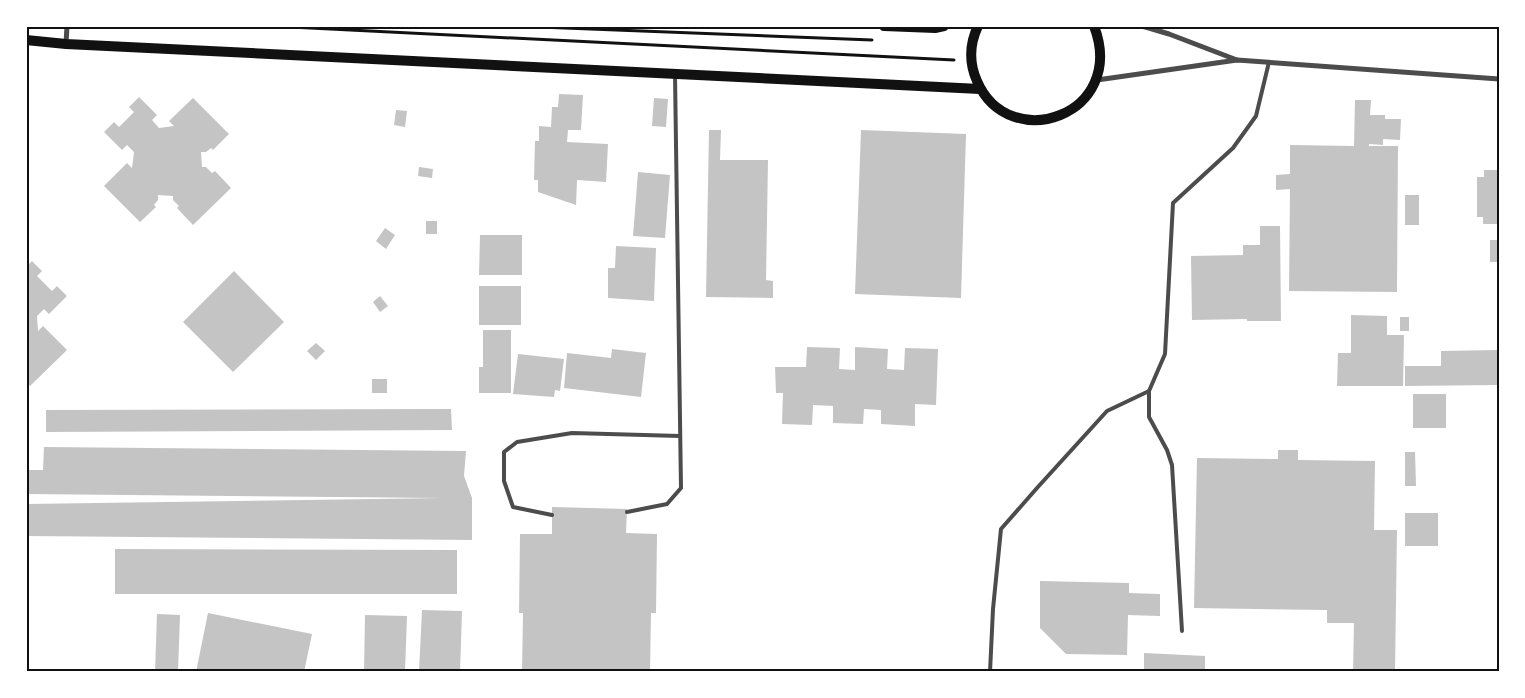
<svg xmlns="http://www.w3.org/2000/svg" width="1525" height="698" viewBox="0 0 1525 698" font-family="Helvetica,sans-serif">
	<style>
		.building { fill: #c4c4c4 }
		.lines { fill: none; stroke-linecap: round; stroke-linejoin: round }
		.path { stroke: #111; stroke-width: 3 }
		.service { stroke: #4c4c4c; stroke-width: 4 }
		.minor { stroke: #4c4c4c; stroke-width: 5 }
		.secondary { stroke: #111; stroke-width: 10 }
		.neatline { fill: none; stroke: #111; stroke-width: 2 }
	</style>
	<rect width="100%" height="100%" fill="#fff"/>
	<g class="building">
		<polygon points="559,94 583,95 581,130 568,130 567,142 608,144 606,182 577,180 576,205 538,192 538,180 534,180 535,141 539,141 539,126 551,127 552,107 558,107"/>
		<polygon points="139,97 157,115 152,120 159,128 174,126 169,121 193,98 229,134 213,150 211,148 206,152 201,152 202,167 206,167 212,173 215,171 231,188 193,225 177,208 179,206 173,200 173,196 158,195 158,200 154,205 156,207 140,222 104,186 127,163 132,168 134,152 127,145 122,150 104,132 114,122 119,127 134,112 129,107"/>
		<polygon points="654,98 668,99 666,127 652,126"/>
		<polygon points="1355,100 1371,100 1370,115 1385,115 1385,119 1401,119 1400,140 1383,139 1383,145 1369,144 1369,146 1398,146 1397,292 1289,291 1290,189 1276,190 1276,175 1290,174 1290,145 1354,146"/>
		<polygon points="396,110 407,111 405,127 394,125"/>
		<polygon points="709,130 721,130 720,160 768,160 766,280 773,281 773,298 706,297"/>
		<polygon points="861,130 966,134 961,298 855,294"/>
		<polygon points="419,167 433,169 432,178 418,176"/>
		<polygon points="1484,170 1499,170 1499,224 1483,224 1483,217 1477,217 1477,177 1484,177"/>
		<polygon points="638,172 670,175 665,238 633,236"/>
		<rect x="1405" y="195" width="14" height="30"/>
		<rect x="426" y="221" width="11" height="13"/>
		<polygon points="1260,226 1280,226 1281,321 1247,321 1247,319 1192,320 1191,256 1243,255 1243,245 1260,245"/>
		<polygon points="385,228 395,235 386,249 376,241"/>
		<polygon points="480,235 522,235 522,275 479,275"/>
		<rect x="1490" y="240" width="9" height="22"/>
		<polygon points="616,246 656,248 654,301 608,298 608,268 615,268"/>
		<polygon points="32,261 42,271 37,276 52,291 57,286 67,296 49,314 44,309 37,316 38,331 43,326 67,350 30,386 26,382 26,267"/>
		<polygon points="234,271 284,322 233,372 183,322"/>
		<rect x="479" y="286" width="42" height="39"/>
		<polygon points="380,296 388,306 380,312 373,302"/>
		<polygon points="1351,315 1387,316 1387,335 1404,335 1403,386 1337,386 1338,353 1351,353"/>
		<rect x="1400" y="317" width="9" height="14"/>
		<polygon points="483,330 511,330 511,393 479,393 479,367 483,367"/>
		<polygon points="316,343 325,351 316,360 307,351"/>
		<polygon points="807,347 840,348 839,369 855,370 855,347 888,349 887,369 904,370 905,348 938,349 936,405 915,404 915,426 881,424 881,410 864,409 863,424 833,423 833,406 813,405 812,425 782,424 783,393 776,393 775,367 806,367"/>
		<polygon points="612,349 646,353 641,397 564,388 567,353 611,358"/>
		<polygon points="1499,350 1499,385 1405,386 1405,366 1441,366 1441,351"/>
		<polygon points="518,354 564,359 560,391 555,390 554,397 513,394"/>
		<rect x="372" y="379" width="15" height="14"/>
		<rect x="1413" y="394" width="33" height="34"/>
		<polygon points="451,409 452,430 46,432 46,410"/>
		<polygon points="44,447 466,451 464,476 472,498 472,540 26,536 26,504 444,498 26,494 26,470 43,470"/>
		<polygon points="1278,450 1298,450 1298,460 1375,461 1374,530 1397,530 1395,672 1353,672 1354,623 1327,623 1327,610 1194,608 1197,458 1278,459"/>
		<polygon points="1405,452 1415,452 1416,486 1405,486"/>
		<polygon points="552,507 627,509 626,533 657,534 656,613 651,613 650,672 522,672 523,613 519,613 520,534 552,534"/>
		<rect x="1405" y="513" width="33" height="33"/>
		<polygon points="115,549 457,550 457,594 115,594"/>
		<polygon points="1040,581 1129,583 1129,593 1160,594 1160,616 1128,615 1127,655 1066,654 1040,628"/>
		<polygon points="422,610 462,611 460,672 419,672"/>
		<polygon points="208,613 312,634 304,672 196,672"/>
		<polygon points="157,614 180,615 178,672 155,672"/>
		<polygon points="365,615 407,616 405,672 364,672"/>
		<polygon points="1144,653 1205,656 1205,672 1144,672"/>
	</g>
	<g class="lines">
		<g class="path">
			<polyline points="270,26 954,60"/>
			<polyline points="513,26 872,40"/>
		</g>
		<g class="service">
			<polyline points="627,512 667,504 681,488 675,75"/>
			<polyline points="552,515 513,507 504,481 504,452 517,442 572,433 680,436"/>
			<polyline points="1182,631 1172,465 1167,450 1149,417 1149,391 1165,354 1173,203 1233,148 1256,116 1269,62"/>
			<polyline points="990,672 993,609 1001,529 1037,488 1107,411 1149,391"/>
		</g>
		<g class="minor">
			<polyline points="1142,26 1169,34 1237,60"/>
			<polyline points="66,44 67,26"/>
			<polyline points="1097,80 1237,60 1499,79"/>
		</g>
		<g class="secondary">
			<polyline points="884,26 935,28 944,26"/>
			<path d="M978,26C969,45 969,63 977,81C1009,156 1128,115 1094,26"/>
			<polyline points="26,40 66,44 980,89"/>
		</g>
	</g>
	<rect width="1525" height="698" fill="none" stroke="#ffffff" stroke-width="55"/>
	<rect x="28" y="28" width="1470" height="642" class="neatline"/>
</svg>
